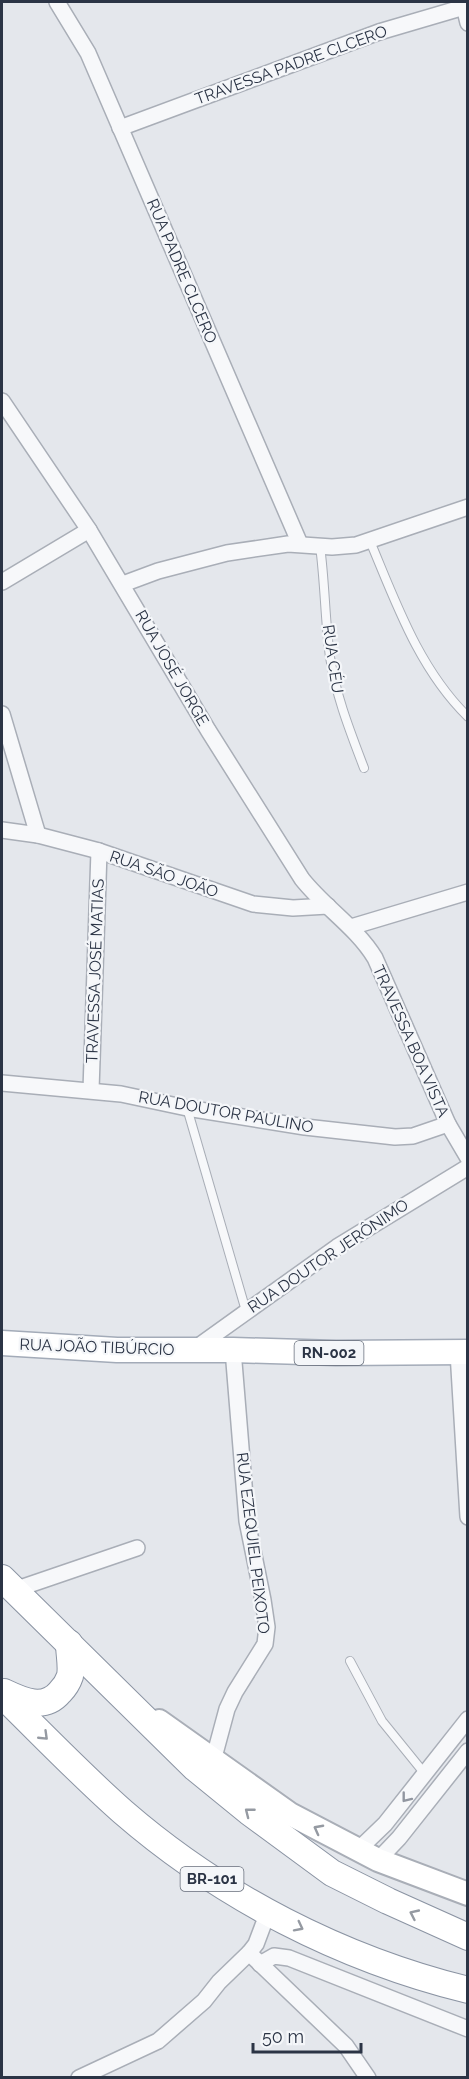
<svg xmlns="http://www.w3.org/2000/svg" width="469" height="2079" viewBox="0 0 469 2079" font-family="Raleway,sans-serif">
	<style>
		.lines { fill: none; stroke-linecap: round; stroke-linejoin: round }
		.service-casing { stroke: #a9aeb7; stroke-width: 10 }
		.minor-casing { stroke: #a9aeb7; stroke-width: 18 }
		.secondary-casing { stroke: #a9aeb7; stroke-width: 26 }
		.primary-casing { stroke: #a3abb8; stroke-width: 27 }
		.trunk-casing { stroke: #8b94a3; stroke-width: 28 }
		.service { stroke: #f7f8fa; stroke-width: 8 }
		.minor { stroke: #f7f8fa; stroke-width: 15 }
		.secondary { stroke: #fff; stroke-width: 22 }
		.primary { stroke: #fff; stroke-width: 24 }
		.trunk { stroke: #fff; stroke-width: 26 }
		.oneway { stroke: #959aa2 }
		.oneway2 { stroke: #9196a0 }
		.labels { text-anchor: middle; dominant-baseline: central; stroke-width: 4.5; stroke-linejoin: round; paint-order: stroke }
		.shield { fill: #f4f6f9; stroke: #676e7b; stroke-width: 1.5 }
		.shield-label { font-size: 15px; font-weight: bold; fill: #2b3445 }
		.street-label { font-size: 16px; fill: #2b3445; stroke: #f4f6f9 }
	</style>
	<rect width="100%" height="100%" fill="#e4e7ec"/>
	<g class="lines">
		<g class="service-casing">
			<g id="service">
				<path d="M370,541C396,603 419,669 468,717"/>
				<path d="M320,546C325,583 325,621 330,657C336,696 350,731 364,768"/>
				<polyline points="187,1108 246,1311"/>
				<polyline points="350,1661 382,1721 425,1774"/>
			</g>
		</g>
		<g class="minor-casing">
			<g id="minor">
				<polyline points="57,2 88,53 300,544"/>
				<polyline points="463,2 468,23"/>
				<polyline points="120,128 379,32 464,7"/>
				<path d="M2,401L89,530L208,730L302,879C325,908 356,927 375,958L448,1124L468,1158"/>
				<polyline points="2,582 89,530"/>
				<polyline points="123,584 158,571 227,553 288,544 332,547 356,545 468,507"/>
				<polyline points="2,714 38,835"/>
				<polyline points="2,830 38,835 99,851 253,904 293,908 328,906"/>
				<polyline points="351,927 468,892"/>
				<polyline points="2,1083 121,1094 187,1108 305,1127 395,1137 413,1136 448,1124"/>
				<polyline points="91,1090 99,851"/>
				<polyline points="193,1350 337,1247 468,1167"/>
				<polyline points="458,1352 468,1517"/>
				<polyline points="14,1590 137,1548"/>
				<polyline points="213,1761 227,1709 235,1692 265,1644 267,1627 263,1600 247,1521 233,1350"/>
				<polyline points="358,1850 385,1824 468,1719"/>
				<polyline points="378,1860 399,1838 468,1751"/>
				<polyline points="268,1912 256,1944 249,1953 346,2046 368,2078"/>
				<polyline points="260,1964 274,1956 289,1958 468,2029"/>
				<polyline points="79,2078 158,2041 204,2001 219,1982 249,1953"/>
			</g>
		</g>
		<g class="secondary-casing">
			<polyline id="secondary" points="159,1721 290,1814 378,1860 468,1894"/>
		</g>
		<g class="primary-casing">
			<polyline id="primary" points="2,1343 117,1350 233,1350 336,1353 468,1352"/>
		</g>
		<g class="trunk-casing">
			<g id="trunk">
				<polyline points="2,1578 195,1768 249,1812 332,1873 388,1901 468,1937"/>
				<path d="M4,1692C23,1701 44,1711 60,1692C64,1688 68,1682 70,1676C72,1666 69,1654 69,1643"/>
				<path d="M2,1695C42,1734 81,1775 123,1812C221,1897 342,1959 468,1990"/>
			</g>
		</g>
		<use href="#service" class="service"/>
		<use href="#minor" class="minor"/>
		<use href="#secondary" class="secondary"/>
		<use href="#primary" class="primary"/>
		<use href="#trunk" class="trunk"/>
	</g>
	<defs><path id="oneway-chevron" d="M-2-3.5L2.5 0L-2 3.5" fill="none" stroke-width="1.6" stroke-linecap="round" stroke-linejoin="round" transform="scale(1.5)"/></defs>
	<g class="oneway">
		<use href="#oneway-chevron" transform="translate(44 1736) rotate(44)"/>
		<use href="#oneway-chevron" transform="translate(249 1812) rotate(-142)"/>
		<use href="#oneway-chevron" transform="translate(318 1829) rotate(-152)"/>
		<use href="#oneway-chevron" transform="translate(414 1914) rotate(-155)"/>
		<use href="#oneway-chevron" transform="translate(299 1927) rotate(27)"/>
	</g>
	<use class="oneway2" href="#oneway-chevron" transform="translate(406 1798) rotate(128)"/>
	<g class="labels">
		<g class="shield">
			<rect x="294.5" y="1341" width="69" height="24" rx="4.5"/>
			<rect x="180.5" y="1867" width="63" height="24" rx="4.5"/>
		</g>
		<g class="shield-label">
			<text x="329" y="1353">RN-002</text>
			<text x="212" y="1879">BR-101</text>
		</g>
		<g class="street-label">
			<text transform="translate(291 65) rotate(-20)">TRAVESSA PADRE CLCERO</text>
			<text transform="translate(182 271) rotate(67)">RUA PADRE CLCERO</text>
			<text transform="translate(333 659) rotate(82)">RUA CÉU</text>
			<text transform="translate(172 668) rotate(60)">RUA JOSÉ JORGE</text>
			<text transform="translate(164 874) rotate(19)">RUA SÃO JOÃO</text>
			<text transform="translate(95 971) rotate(-88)">TRAVESSA JOSÉ MATIAS</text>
			<text transform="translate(411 1041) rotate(66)">TRAVESSA BOA VISTA</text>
			<text transform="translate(226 1112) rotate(10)">RUA DOUTOR PAULINO</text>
			<text transform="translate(328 1256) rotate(-34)">RUA DOUTOR JERÔNIMO</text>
			<text transform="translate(97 1347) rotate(2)">RUA JOÃO TIBÚRCIO</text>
			<text transform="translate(253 1543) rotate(83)">RUA EZEQUIEL PEIXOTO</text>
		</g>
	</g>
	<rect width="469" height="2079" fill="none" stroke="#2b3445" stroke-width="6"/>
	<path d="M253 2043v9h108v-9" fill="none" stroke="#2b3445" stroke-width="3"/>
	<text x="262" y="2043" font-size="18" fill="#2b3445" stroke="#f4f6f9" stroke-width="4.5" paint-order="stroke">50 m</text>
</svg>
